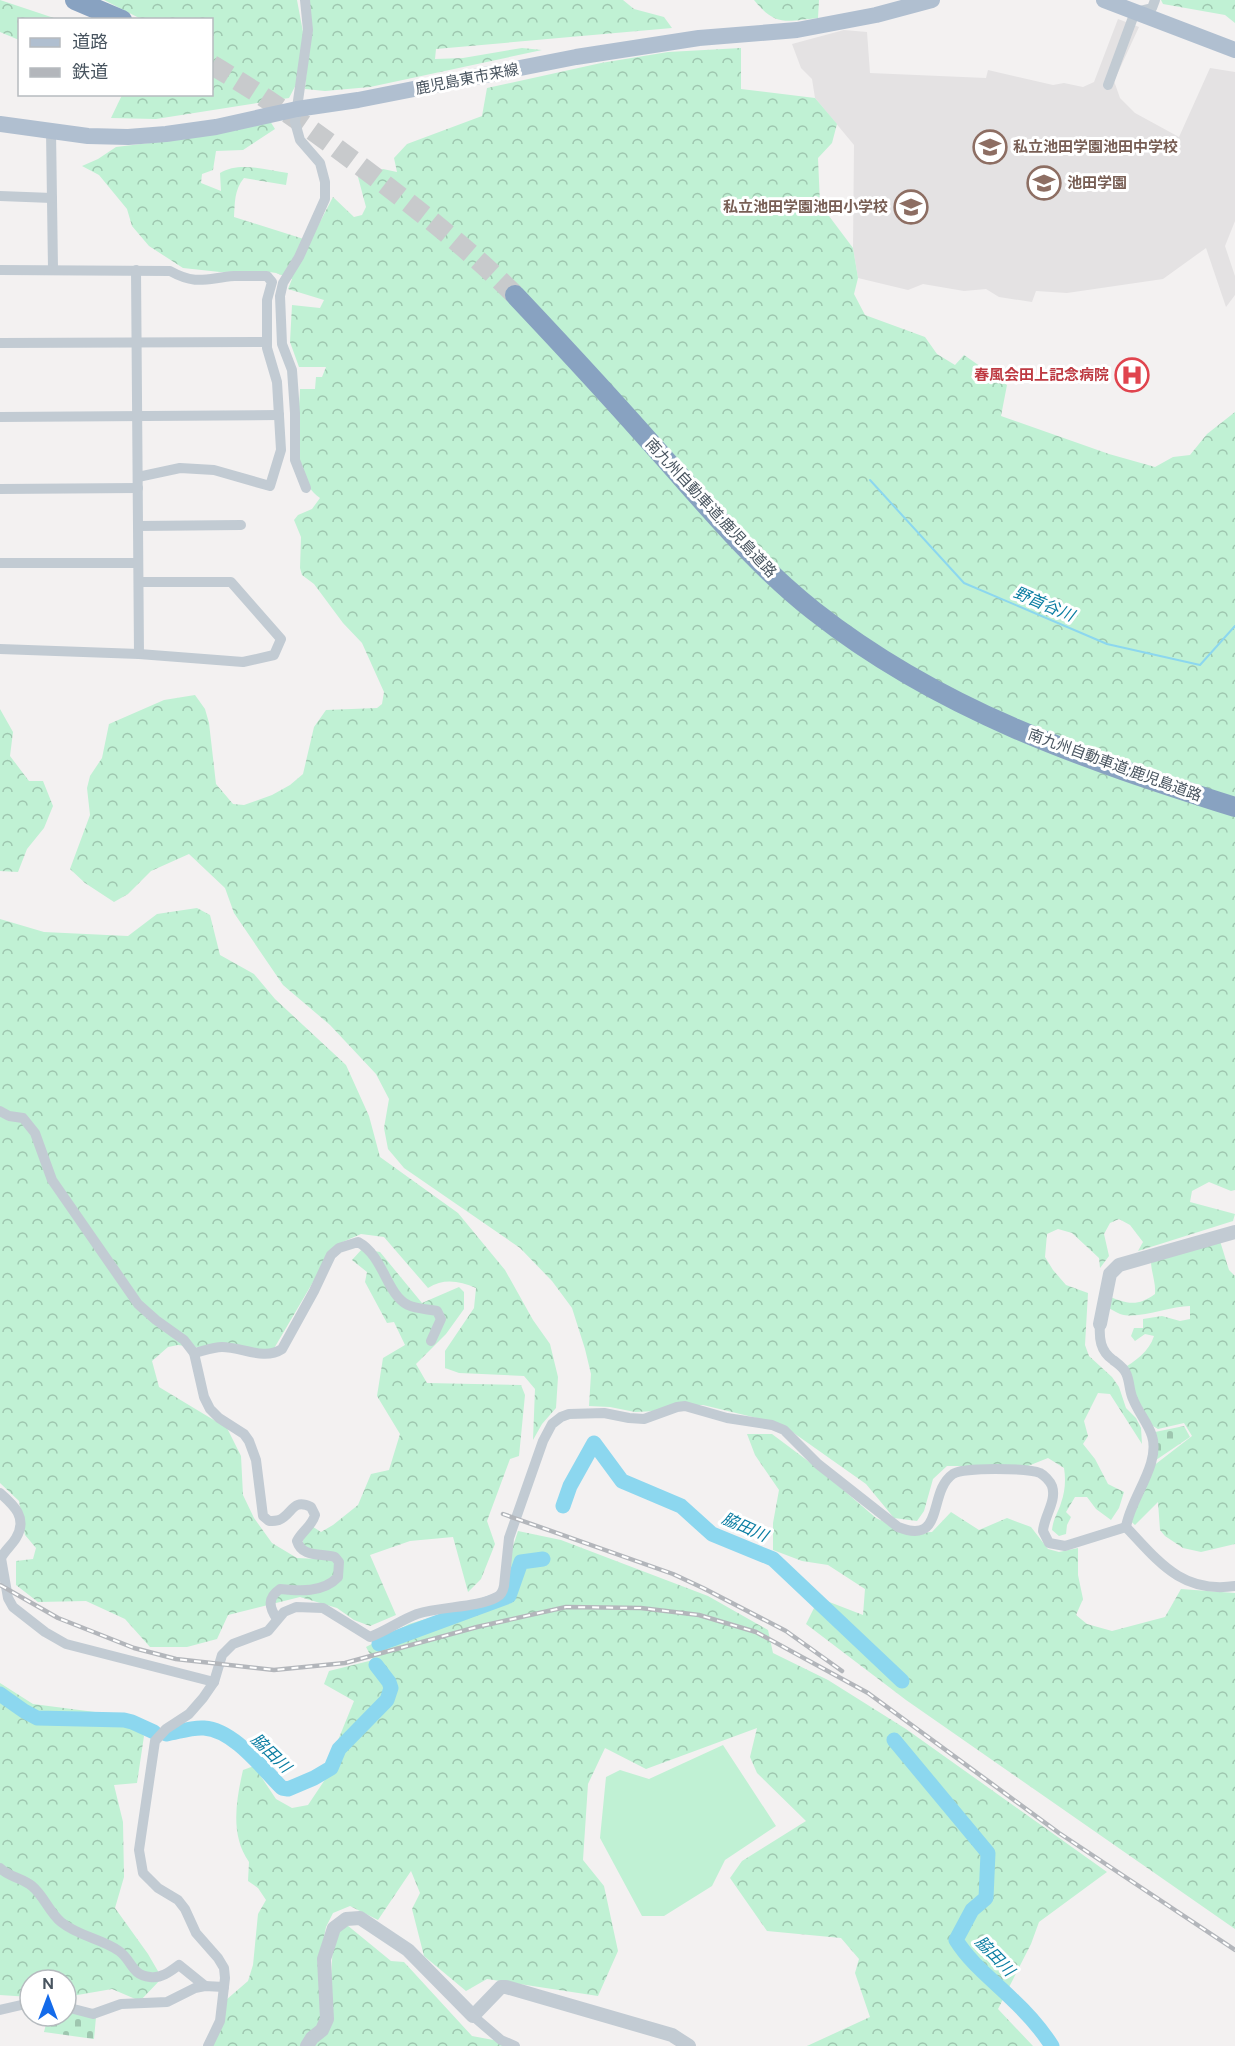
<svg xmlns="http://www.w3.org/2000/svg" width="1235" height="2046" viewBox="0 0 1235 2046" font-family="'DM Sans','Noto Sans JP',sans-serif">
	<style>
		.education { fill: #e4e2e3 }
		.forest { fill: url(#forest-crowns) }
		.cemetery { fill: url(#cemetery-stones) }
		.pitch { fill: #c0f1d4 }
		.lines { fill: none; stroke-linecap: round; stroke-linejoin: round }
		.stream { stroke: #8cd7ef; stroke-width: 2 }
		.river { stroke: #8cd7ef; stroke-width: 15 }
		.motorway-tunnel { stroke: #c8cacc; stroke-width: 20; stroke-dasharray: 20 10; stroke-linecap: butt }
		.minor { stroke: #c2cbd3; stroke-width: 10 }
		.tertiary { stroke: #c2cbd3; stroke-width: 14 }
		.primary { stroke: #b0bfd0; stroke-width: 16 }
		.motorway { stroke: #88a2c1; stroke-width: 20 }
		.rail-casing { stroke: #b3b6bb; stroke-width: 4.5 }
		.rail { stroke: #fff; stroke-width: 2; stroke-dasharray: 7; stroke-linecap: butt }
		.labels { text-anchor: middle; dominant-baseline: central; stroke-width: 6; stroke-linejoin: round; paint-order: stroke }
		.street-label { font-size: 15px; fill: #48545f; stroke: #fff }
		.education-label { font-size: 15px; font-weight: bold; fill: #785e54; stroke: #fff; text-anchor: start }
		.health-label { font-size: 15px; font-weight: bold; fill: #be3a42; stroke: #fff; text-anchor: end }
		.water-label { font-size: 16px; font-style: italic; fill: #0a7da2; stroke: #fff }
	</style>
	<defs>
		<pattern id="forest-crowns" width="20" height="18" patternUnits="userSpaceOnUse" patternTransform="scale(1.5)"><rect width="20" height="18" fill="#c0f1d4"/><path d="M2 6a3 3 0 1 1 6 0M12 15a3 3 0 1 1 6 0" fill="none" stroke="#9ec6af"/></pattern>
		<pattern id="cemetery-stones" width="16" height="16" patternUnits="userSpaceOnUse" patternTransform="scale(1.5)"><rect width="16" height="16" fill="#c0f1d4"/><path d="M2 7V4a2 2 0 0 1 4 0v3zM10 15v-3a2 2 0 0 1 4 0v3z" fill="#9ec6af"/></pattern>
	</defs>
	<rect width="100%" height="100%" fill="#f3f1f1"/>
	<polygon class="education" points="1118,19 1139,27 1114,81 1120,98 1135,113 1179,137 1210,68 1235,72 1235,221 1225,246 1235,276 1235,295 1226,307 1206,248 1163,279 1067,293 1036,291 1032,302 999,297 986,289 964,291 923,284 908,290 858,278 853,248 854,145 815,98 812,79 801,68 792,44 844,30 867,32 870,73 986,78 988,70 1053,85 1064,83 1083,87 1094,82"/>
	<g class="forest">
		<polygon points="0,0 57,19 20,20 19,40 0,32"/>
		<polygon points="104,0 297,0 303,32 299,79 289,98 156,119 111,118 122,95 212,94 212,20 141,19"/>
		<polygon points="309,0 623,0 634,9 664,17 672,28 436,49 435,59 463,58 522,48 542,50 370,87 325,91 305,89 309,45"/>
		<path d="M754,0H819L818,18C786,21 776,27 754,0Z"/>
		<polygon points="1161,0 1235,0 1235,23 1225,15 1163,4"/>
		<path d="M741,48V89L815,98L837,124L832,143L818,158L820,204L853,248L858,278L854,294L865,315L925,337L937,354L955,365L964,355L1007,385L1001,416L1109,454L1155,467L1173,457L1190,455L1207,434L1235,412V1190L1231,1191L1209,1182L1192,1191L1190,1202L1235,1214L1233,1221L1138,1251L1143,1242L1130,1225L1119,1219L1110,1223L1104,1234L1109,1256L1100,1268L1099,1258L1072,1233L1058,1229L1047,1234L1045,1257L1053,1270L1066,1285L1088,1293L1085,1345L1089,1356L1112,1377L1119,1387L1126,1408L1136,1418L1141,1428L1142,1444L1110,1394L1098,1393L1084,1421L1088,1436L1083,1444L1095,1459L1108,1484L1124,1492L1119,1508L1111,1520L1096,1509L1087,1497H1075L1066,1512L1071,1517L1067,1525L1066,1534L1059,1536L1052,1530C1053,1519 1058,1513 1061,1503C1065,1492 1066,1480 1064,1468L1048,1458L1028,1466H947L933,1479L924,1511L917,1521L894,1518L866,1484L781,1424L703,1405H675L656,1411L635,1412L610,1407L589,1406L591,1374L585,1349L572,1308L552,1281L520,1248L404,1168L388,1149L384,1128L389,1099L376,1074L330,1025L283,985L234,913L225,888L189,854L151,871L128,894L114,902L85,883L70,869L90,815L87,788L90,776L102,758L109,724L164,700L195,695L205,709L209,723L216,784L233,804L244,805L272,795L290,785L303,774L314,727L326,710L377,708L382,704L384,692L362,643L343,623L314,584L302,575L300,568L301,537L294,520L298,515L312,509L320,498C290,478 299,420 300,389H315L316,377H322L326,367H299L290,342L292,305L320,308L324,300L288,289L292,279L276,273L263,271L220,272L183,268L149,246L132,226L127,209L99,175L82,166L98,159L116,147L174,140L270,121L275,129L243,150L216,151L213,170L202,174L201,183L221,191L220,173C239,161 267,170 288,173L286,185L244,178C234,190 235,203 234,217L310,241L333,197L354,217L362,215L366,207L358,177L383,169L397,172L394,158L407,144L482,116L487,88L601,63L668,52Z"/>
		<polygon points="0,709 13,732 10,756 29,781 43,781 53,806 44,828 27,849 18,872 0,871"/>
		<path d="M197,908L210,915L220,955L254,974L275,999L346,1065L369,1116L380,1157L458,1213L505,1270L533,1320L550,1344L558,1377L556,1408L542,1424L533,1440L535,1389L524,1376L459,1373L445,1368V1351L474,1308L476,1288C459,1281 444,1278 428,1288L384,1237L361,1234L338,1244L313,1282L269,1357L178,1345L168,1347L152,1361L159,1387L227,1428L241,1456L243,1495L254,1518L272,1543L297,1558L317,1559L301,1550L307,1523L321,1532L333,1525L358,1505L371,1474L389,1470L400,1434L377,1396L383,1358L405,1345L394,1322L387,1323L365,1282L367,1272L352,1260L362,1249L380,1252L422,1303L459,1287L464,1292V1309L446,1334L416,1364L427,1383L521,1385L525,1395L519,1456L510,1459L487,1521L495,1544L481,1579L468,1592L453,1537L410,1541L370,1555L396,1615L370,1626L354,1620L337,1608L300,1597L228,1615L217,1639L187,1647H150L125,1619L86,1601L38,1602L16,1585V1561L33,1559L36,1548L25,1535L19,1501L0,1483V919L44,932L128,936L157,914Z"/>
		<path d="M1220,1241L1229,1270L1235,1276V1544L1201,1552L1183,1548L1165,1536L1160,1530L1158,1502L1135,1525L1127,1518L1148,1470L1192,1436L1184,1423L1158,1429L1146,1422L1121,1370C1135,1361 1149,1352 1154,1336L1145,1334L1135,1341L1131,1336L1134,1328H1143V1319L1162,1316L1180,1321L1190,1319V1306C1169,1306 1139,1320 1120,1314C1115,1312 1111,1309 1107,1307L1105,1295C1126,1303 1136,1308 1155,1294C1156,1282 1151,1272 1151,1261Z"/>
		<polygon points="747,1434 772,1434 820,1470 876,1518 908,1533 932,1532 951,1512 979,1530 1007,1518 1031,1527 1048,1549 1059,1552 1078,1548 1078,1575 1083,1599 1076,1615 1087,1624 1112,1631 1165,1617 1181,1589 1235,1593 1235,1929 906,1700 806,1624 819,1598 863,1615 865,1589 828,1565 802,1561 773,1550 773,1523 779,1490 755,1455"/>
		<path d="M518,1531L561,1540L708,1596L768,1630L773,1653L828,1680L906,1729L1107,1872L1039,1922L1031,1944L998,2009L1033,2046H807L870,2017L855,1973L859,1959L841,1938L767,1931L730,1878L742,1861L806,1821L757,1773L750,1757L757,1728L646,1769L605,1748L588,1784L583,1860L604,1886L618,1951L598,1996L487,1979L466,1991L424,1956L412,1909L420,1893L411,1871L378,1920L350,1906L333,1913L326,1927L319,1964L321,2021L302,2046H212L226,2000L248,1981L253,1965L258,1914L266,1900L258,1888L248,1881L249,1862C230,1835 236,1801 243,1770L254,1766L276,1799L292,1808L308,1805L326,1778L334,1750L354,1701L324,1684L329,1671L373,1660L366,1647L409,1624L496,1598Z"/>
		<polygon points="0,1683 33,1704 126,1716 144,1736 137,1783 114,1785 123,1822 124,1877 115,1908 148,1954 162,1978 140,2001 112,1989 66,1997 66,1980 30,1980 30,1997 0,1995"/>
		<polygon points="347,1925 391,1961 404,1962 472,2036 504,2042 512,2046 311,2046 322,2035 331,1978 333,1944 337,1929"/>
	</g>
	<g class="cemetery">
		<polygon points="1184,1426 1190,1437 1156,1460 1155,1432"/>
		<polygon points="66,2010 96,2017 94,2039 44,2032 48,2016 66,2016"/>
	</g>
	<polygon class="pitch" points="723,1745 776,1826 725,1860 712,1886 664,1916 642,1916 600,1838 606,1777 620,1770 649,1779"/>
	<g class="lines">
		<polyline class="stream" points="870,480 964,583 1107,644 1200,665 1235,626"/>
		<g class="river">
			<polyline points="563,1506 570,1486 594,1443 622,1481 681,1506 712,1534 773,1559 902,1681"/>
			<polyline points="379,1644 509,1596 521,1562 543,1559"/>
			<polyline points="0,1694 24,1711 37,1718 124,1720 132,1722 154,1732"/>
			<path d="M166,1734C178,1732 192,1727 204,1728C234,1730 262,1768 282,1788L288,1789L314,1778L331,1768L339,1749L387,1700L391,1688L389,1682L376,1665"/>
			<path d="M894,1740L988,1853L986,1898L972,1910L956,1940C971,1964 993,1980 1013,2000C1028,2014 1041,2029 1052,2046"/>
		</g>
		<path class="motorway-tunnel" d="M212,65C267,97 320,135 371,174C421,212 470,250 515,295"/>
		<g class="minor">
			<polyline points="305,0 308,30 295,122 300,140 320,163 325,182 325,199 299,257 283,283 280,296 282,344 292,370 295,413 295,460 306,488"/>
			<polyline points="1108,85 1135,12 1152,8 1155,0"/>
			<polyline points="51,131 53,269"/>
			<polyline points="0,196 52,198"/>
			<path d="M0,270L170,271C197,286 207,278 234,276C245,276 256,276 267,276L272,282L267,300V348L277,382L281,450L270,486L214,470L180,468L138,477"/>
			<polyline points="0,343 267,342"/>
			<polyline points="0,417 279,415"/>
			<polyline points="0,489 138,488"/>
			<polyline points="138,526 241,525"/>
			<polyline points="0,563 138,563"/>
			<polyline points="139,582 231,582 281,639 274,655 243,662 139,654"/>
			<polyline points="0,649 139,654 136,270"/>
			<path d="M0,1111L9,1116L23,1118L35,1133L52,1180L138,1304L156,1320L184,1340L194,1353L204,1397L210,1409L219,1418L244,1434L249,1441L256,1460L263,1516L269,1521C272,1521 276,1521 279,1520C293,1514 292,1498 311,1507L315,1515C312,1526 302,1531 297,1541C302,1558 321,1553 335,1557L339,1562L338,1577C323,1593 299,1591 280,1589C267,1598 269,1607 277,1619"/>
			<path d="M1100,1324C1099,1338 1100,1351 1113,1360C1118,1364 1123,1367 1126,1373C1130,1381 1129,1391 1133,1399C1138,1412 1148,1423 1152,1436C1161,1464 1130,1499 1126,1527"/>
			<path d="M194,1353C203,1351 213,1347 222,1347C242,1347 264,1361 282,1349L314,1291L331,1255L339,1248L358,1242C384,1256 386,1294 408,1305C417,1309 427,1309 437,1311L441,1319L431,1341"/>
			<path d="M0,1493C14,1505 28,1518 16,1538C12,1545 5,1550 1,1558L8,1598L13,1607L45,1632L66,1644L214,1682"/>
			<path d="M1126,1527C1159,1562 1182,1594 1235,1586"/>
			<path d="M0,1868C9,1877 22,1878 32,1886C44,1896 49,1912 61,1922C78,1936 102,1939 119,1951C132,1960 131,1975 150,1977C161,1979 171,1971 179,1965L205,1986"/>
			<polyline points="66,2007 93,2014 121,2004 167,2002 195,1988 205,1986 224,1987"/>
			<polyline points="0,2010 30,2003"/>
			<polyline points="473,2016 501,2040 515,2046"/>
			<path d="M208,2046L220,2021L225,1978L224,1968L218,1958L196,1933L185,1909L178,1900L158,1888L143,1873L139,1850L155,1741L166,1729L189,1714L203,1698L214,1682L222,1655L233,1644L268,1631L284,1612L296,1607L323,1608L370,1637C386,1631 401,1620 417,1614C441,1606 477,1608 497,1597C501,1595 503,1591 504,1586L509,1538L543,1441L552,1424L561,1417L569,1414L604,1413L629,1418L644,1419L677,1407L685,1406L727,1418L772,1425L784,1430L818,1464L898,1527C946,1546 927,1492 953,1474C962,1467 1028,1468 1040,1473C1044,1475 1050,1481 1052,1486C1057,1501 1044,1516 1043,1531L1049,1543L1065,1546L1126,1527"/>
		</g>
		<g class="tertiary">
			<polyline points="1100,1324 1110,1274 1119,1265 1235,1232"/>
			<polyline points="307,2046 312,2038 322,2030 327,2019 324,1959 334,1928 346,1919 360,1918 408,1950 473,2016 501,1987 506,1987 672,2035 689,2046"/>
		</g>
		<g class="primary">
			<polyline points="1104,0 1235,50"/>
			<polyline points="0,124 88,136 128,137 166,134 216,127 297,109 358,100 576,57 699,38 797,30 876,15 932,0"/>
		</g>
		<g class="motorway">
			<polyline points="75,0 122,20"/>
			<path d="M515,295C566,349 616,403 665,459C712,512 758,567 814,611C941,711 1083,759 1235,807"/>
		</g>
		<g class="rail-casing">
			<g id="rail">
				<polyline points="503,1514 673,1574 703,1588 786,1631 842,1671"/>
				<polyline points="0,1585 58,1618 134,1648 176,1659 274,1670 345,1663 477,1627 566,1607 641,1608 699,1615 756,1632 868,1693 1059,1833 1235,1950"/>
			</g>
		</g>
		<use href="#rail" class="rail"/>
	</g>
	<defs>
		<g id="school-ring" transform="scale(1.725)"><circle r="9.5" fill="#fff" stroke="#8d6e63" stroke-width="1.5"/><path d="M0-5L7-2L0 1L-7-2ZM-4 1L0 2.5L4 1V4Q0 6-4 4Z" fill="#8d6e63"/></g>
		<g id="hospital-ring" transform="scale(1.725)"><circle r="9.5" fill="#fff" stroke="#e0444e" stroke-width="1.5"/><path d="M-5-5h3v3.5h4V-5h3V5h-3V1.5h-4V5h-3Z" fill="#e0444e"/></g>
	</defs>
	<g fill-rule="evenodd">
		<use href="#school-ring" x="990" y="147"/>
		<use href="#school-ring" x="1044" y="183"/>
		<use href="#school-ring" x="911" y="207"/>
		<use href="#hospital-ring" x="1132" y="375"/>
	</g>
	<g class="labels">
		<g class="street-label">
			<text transform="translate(467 79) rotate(-11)">鹿児島東市来線</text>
			<text transform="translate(711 508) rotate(47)">南九州自動車道;鹿児島道路</text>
			<text transform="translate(1115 765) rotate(20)">南九州自動車道;鹿児島道路</text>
		</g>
		<g class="education-label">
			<text x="1013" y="147">私立池田学園池田中学校</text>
			<text x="1067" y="183">池田学園</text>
			<text x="888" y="207" text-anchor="end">私立池田学園池田小学校</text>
		</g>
		<g class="health-label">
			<text x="1109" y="375">春風会田上記念病院</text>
		</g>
		<g class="water-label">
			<text transform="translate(1044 604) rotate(23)">野首谷川</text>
			<text transform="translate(745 1527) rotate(24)">脇田川</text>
			<text transform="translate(271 1753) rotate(44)">脇田川</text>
			<text transform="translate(995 1956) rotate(46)">脇田川</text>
		</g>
	</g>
	<rect x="18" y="18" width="195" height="78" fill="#ffffff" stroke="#b6bbbf" stroke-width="1.5"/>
	<rect x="30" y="38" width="30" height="9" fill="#b0bfd0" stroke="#b6bbbf" stroke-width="1.5"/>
	<text x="72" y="48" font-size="18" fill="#48545f">道路</text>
	<rect x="30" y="68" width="30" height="9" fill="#b3b6bb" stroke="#b6bbbf" stroke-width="1.5"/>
	<text x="72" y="78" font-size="18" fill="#48545f">鉄道</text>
	<g transform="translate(48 1998)"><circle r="28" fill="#ffffff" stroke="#b6bbbf" stroke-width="1.5"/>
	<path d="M0-4.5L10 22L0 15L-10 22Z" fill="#146bea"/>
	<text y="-9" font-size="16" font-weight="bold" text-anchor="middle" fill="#48545f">N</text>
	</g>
</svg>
